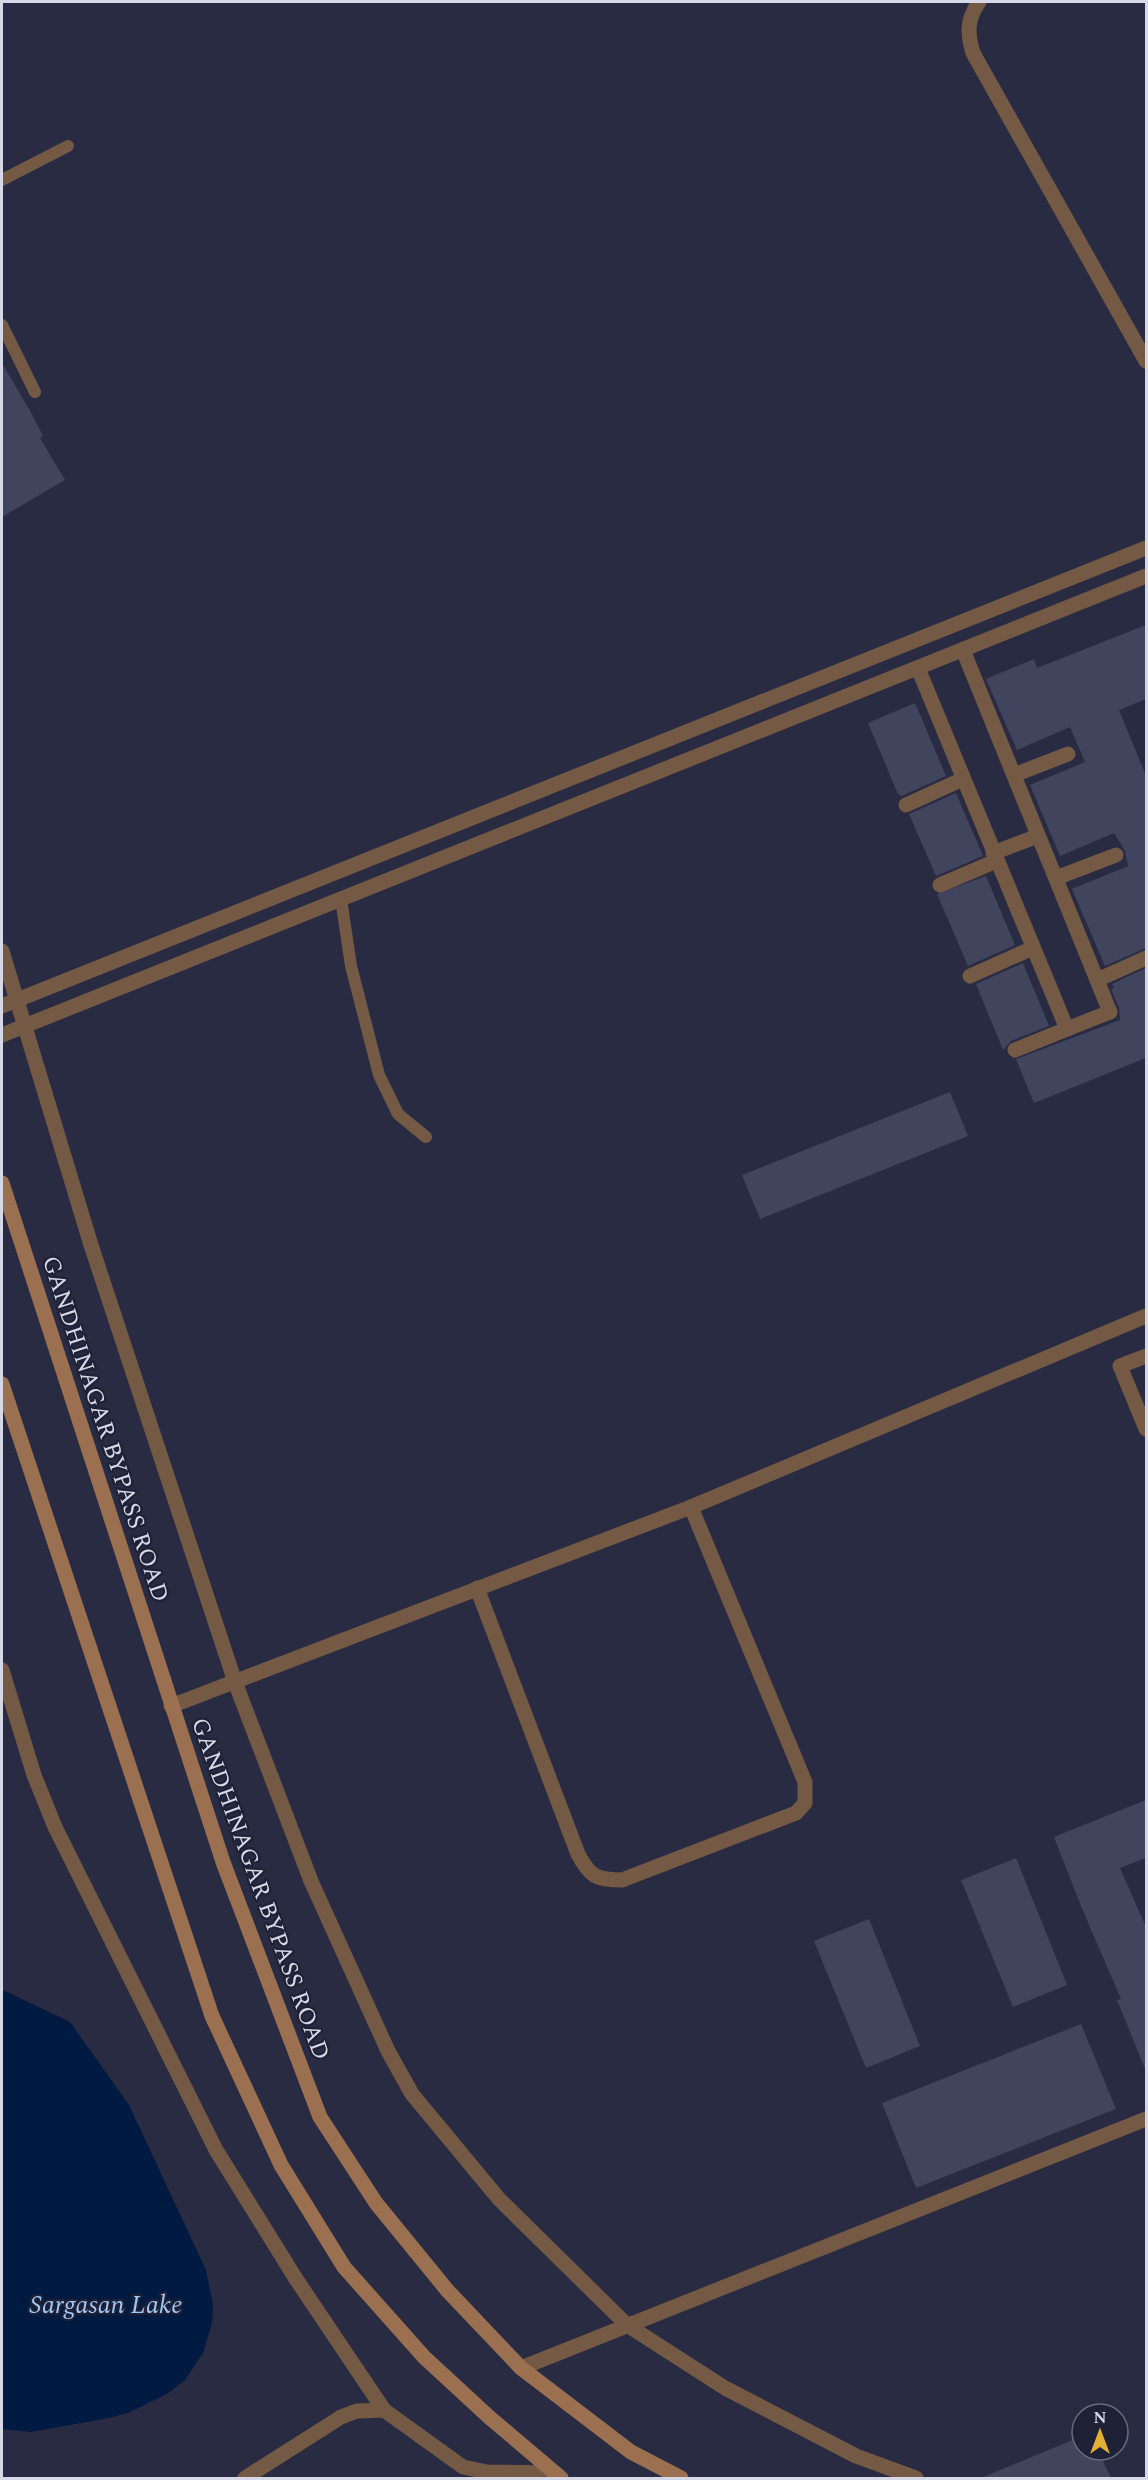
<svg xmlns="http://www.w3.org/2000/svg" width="1148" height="2480" viewBox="0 0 1148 2480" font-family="Spectral,serif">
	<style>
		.water { fill: #001a41 }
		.building { fill: #41445d }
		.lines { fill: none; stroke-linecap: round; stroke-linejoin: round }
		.service { stroke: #745945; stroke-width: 12 }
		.minor { stroke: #745945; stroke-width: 15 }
		.secondary { stroke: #9b7051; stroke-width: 15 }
		.labels { text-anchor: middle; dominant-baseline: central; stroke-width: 4.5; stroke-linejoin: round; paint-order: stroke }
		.street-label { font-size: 24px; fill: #d6d8e7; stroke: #1f2137 }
		.water-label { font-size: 26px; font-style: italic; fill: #a0c6f6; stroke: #1f2137 }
	</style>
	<rect width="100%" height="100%" fill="#282b42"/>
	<polygon class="water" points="5,1991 70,2022 129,2105 206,2270 213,2305 212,2323 203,2353 185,2380 167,2394 128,2413 109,2418 31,2432 2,2429 2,1992"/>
	<g class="building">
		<polygon points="2,363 29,409 43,436 40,438 65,480 2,517"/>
		<polygon points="1146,625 1146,699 1119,710 1146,776 1146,948 1105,966 1072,889 1128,866 1125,851 1114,833 1060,856 1030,785 1085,762 1070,727 1017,750 986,679 1034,659 1037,668"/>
		<polygon points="915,703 946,776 902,796 898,794 868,723"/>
		<polygon points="956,793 983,856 936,876 909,814"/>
		<polygon points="986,876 1015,945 968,966 937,894"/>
		<polygon points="1023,963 1049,1026 1011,1041 1003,1050 976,984"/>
		<polygon points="1146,968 1146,1058 1034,1103 1016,1059 1120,1020 1119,1008 1111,989 1114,988 1112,984"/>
		<polygon points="950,1092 968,1136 760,1219 742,1175"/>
		<polygon points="1146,1800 1146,1858 1120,1868 1146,1927 1146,2071 1117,2000 1121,1999 1083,1911 1054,1837"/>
		<polygon points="1016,1858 1067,1985 1013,2007 961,1880"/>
		<polygon points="869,1919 920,2046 866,2068 814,1941"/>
		<polygon points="1081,2024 1116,2109 916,2188 882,2103"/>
		<polygon points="1082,2436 1082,2450 1098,2450 1111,2478 981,2478"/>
	</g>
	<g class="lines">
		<g class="service">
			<polyline points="2,180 68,146"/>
			<polyline points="2,325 35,392"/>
			<polyline points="341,899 351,966 379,1075 398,1114 426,1137"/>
		</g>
		<g class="minor">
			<path d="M979,2C967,19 967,33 973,53L1146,361"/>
			<polyline points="918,668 1067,1029 1110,1012 963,650"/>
			<polyline points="1014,775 1068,754"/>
			<polyline points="906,805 963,779"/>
			<polyline points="993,853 1038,836"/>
			<polyline points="1056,878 1116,855"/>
			<polyline points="940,885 996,861"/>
			<polyline points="2,951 91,1245 235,1682 311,1881 388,2051 412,2094 499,2199 627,2325 725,2388 856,2456 916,2478"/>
			<polyline points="970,976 1033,948"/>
			<polyline points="1097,980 1146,958"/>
			<polyline points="2,1006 1146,548"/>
			<polyline points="2,1035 1146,576"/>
			<polyline points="1015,1050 1067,1029"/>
			<polyline points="1146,1356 1120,1366 1146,1429"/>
			<path d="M477,1588L578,1854C590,1877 597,1880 622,1880L796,1813L805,1803V1782L691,1507"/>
			<polyline points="2,1670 34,1775 55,1827 216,2150 296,2279 384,2410"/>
			<polyline points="171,1706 691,1507 1146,1316"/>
			<polyline points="521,2368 1146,2119"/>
			<polyline points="245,2478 341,2417 357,2411 384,2410 463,2467 487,2472 553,2473"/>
		</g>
		<g class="secondary">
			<polyline points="2,1183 223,1862 320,2117 376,2203 447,2290 521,2368 631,2452 681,2478"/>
			<polyline points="2,1384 212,2016 281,2165 344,2267 424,2357 489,2417 561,2478"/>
		</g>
	</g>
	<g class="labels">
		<g class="street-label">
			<text transform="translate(105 1429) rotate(72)">GANDHINAGAR BYPASS ROAD</text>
			<text transform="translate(260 1889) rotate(70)">GANDHINAGAR BYPASS ROAD</text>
		</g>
		<g class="water-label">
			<text x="106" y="2305">Sargasan Lake</text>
		</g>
	</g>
	<rect width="1148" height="2480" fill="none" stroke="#d6d8e7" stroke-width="6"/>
	<g transform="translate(1100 2432)"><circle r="28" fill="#1f2137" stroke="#686a7d" stroke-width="1.5"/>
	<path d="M0-4.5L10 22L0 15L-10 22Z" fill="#e1af34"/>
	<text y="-9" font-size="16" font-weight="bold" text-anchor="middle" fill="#d6d8e7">N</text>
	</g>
</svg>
